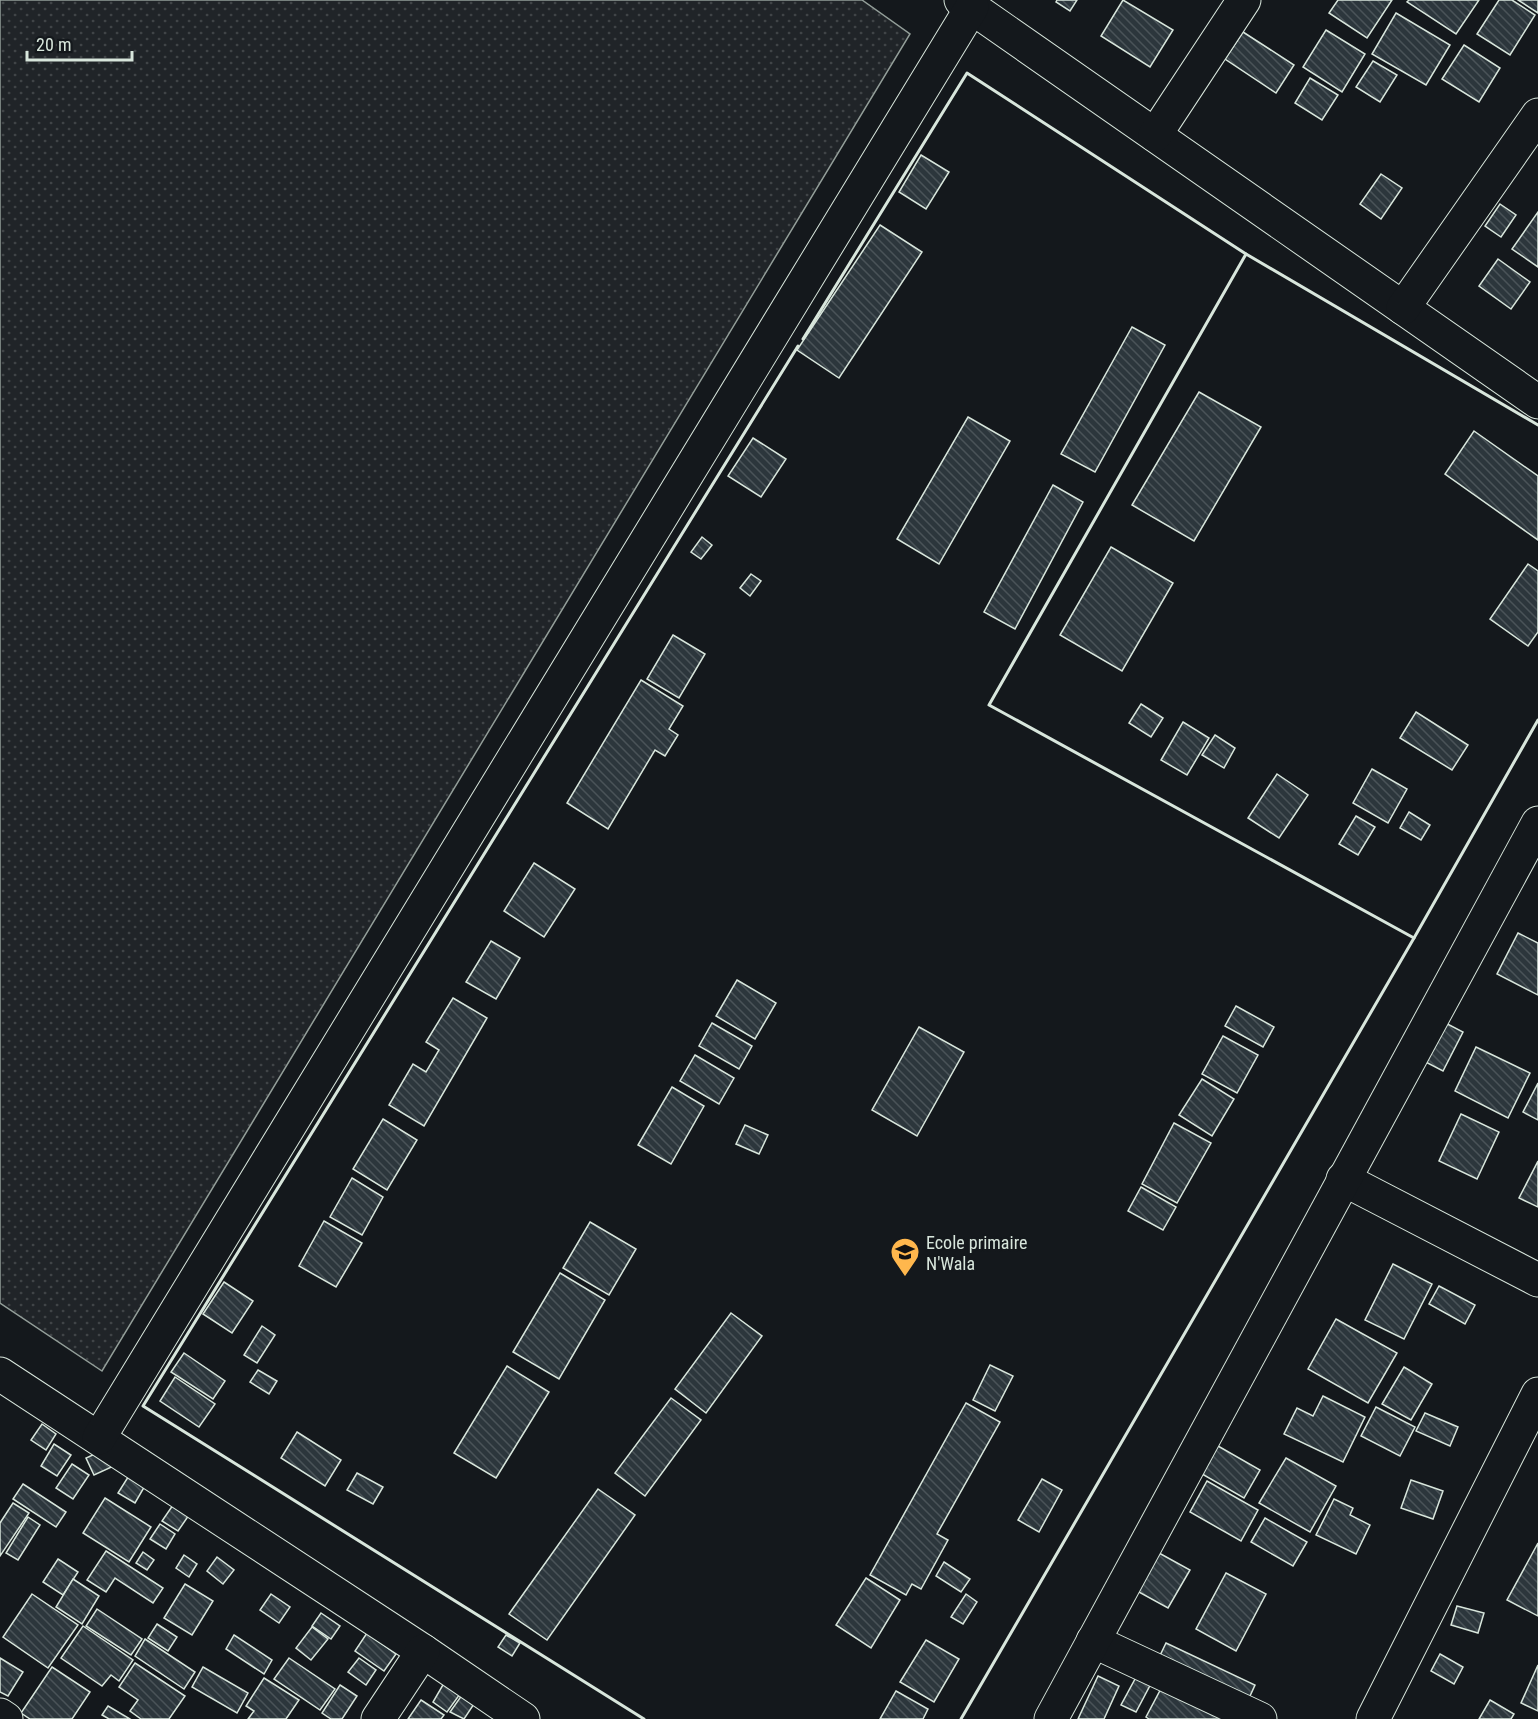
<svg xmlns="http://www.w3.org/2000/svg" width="1538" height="1719" viewBox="0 0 1538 1719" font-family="'Roboto Condensed',sans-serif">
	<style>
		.green { fill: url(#green-dots); stroke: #939e99; stroke-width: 1.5 }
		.building { fill: url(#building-back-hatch); stroke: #d8e6dc; stroke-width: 1.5 }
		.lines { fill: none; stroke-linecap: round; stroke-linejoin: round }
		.minor-casing { stroke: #d8e6dc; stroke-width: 35 }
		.minor { stroke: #14181c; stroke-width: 33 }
		.wall { stroke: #d8e6dc; stroke-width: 3 }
		.labels { text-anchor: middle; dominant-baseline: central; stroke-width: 4.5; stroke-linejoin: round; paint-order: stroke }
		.poi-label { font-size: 18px; fill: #d8e6dc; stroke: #14181c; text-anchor: start }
	</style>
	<defs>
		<pattern id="green-dots" width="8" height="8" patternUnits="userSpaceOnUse" patternTransform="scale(1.5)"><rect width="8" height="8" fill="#202428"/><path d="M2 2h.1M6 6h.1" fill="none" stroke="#404447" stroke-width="1.8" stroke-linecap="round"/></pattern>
		<pattern id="building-back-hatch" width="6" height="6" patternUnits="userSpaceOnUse" patternTransform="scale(1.5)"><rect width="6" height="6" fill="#2c363c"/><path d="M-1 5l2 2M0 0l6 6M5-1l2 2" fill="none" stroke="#4a5358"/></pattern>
	</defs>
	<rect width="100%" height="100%" fill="#14181c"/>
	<polygon class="green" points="0,0 862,0 910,34 102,1371 0,1303"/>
	<g class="building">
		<polygon points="1057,0 1077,0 1070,11 1056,2"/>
		<polygon points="1123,0 1173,30 1150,67 1101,36"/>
		<polygon points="1338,0 1392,0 1367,38 1329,13"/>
		<polygon points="1409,0 1479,0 1456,34 1407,2"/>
		<polygon points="1499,0 1512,0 1535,15 1510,55 1477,34"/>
		<polygon points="1518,0 1538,0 1538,13"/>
		<polygon points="1396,13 1450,45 1426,85 1372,54"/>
		<polygon points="1326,30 1365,54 1342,92 1303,67"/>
		<polygon points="1243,32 1294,65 1276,93 1225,59"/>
		<polygon points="1464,45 1500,68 1479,102 1442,79"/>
		<polygon points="1373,61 1397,75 1380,102 1356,87"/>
		<polygon points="1310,78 1338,95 1322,120 1295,103"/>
		<polygon points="921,155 949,172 926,209 899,192"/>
		<polygon points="1381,174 1402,188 1381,219 1360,204"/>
		<polygon points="1500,204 1516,215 1501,237 1485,226"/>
		<polygon points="1538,212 1538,267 1512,249"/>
		<polygon points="880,225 922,252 839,378 797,350"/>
		<polygon points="1498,259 1530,282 1511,309 1479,286"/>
		<polygon points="1132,327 1165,345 1095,472 1061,454"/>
		<polygon points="1199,392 1261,427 1194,541 1132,505"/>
		<polygon points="968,417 1010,441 939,564 897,539"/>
		<polygon points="1474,431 1538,476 1538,540 1445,474"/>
		<polygon points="753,438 786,459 761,497 728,476"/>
		<polygon points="1053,485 1083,502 1015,629 984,612"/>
		<polygon points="702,537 712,545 701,559 691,552"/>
		<polygon points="1111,547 1173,583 1122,671 1060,635"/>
		<polygon points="1528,564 1538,571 1538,632 1528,646 1490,619"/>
		<polygon points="751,574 761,581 750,596 740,588"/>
		<polygon points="673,635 705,654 679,698 647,679"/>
		<polygon points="641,680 683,706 669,729 678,735 665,756 655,750 608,829 567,803"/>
		<polygon points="1141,704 1163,718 1151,737 1129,723"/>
		<polygon points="1416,712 1468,745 1452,770 1400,738"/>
		<polygon points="1183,722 1209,738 1187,775 1161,760"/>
		<polygon points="1215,735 1235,748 1224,768 1202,755"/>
		<polygon points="1372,769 1407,789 1388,823 1353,803"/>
		<polygon points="1277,774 1308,795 1279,838 1248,818"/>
		<polygon points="1409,812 1430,825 1421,840 1400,828"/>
		<polygon points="1356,816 1375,827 1358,855 1339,844"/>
		<polygon points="534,863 575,889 544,937 504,911"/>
		<polygon points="1518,933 1538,943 1538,995 1497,974"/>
		<polygon points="491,941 520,958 496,999 466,982"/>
		<polygon points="737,980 776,1003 755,1039 716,1016"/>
		<polygon points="453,998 487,1018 424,1126 389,1105 413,1064 426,1072 439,1050 426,1042"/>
		<polygon points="1236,1006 1274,1027 1263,1047 1225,1026"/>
		<polygon points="1434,1017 1463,1032 1443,1071 1414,1056"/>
		<polygon points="712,1023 752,1046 739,1069 699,1046"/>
		<polygon points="919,1027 964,1052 917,1136 872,1110"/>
		<polygon points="1223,1036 1258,1055 1237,1093 1202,1074"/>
		<polygon points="1476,1047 1530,1073 1508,1118 1455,1091"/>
		<polygon points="695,1055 734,1078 719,1104 680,1081"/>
		<polygon points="1202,1079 1234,1099 1212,1136 1179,1115"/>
		<polygon points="1538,1083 1538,1120 1523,1112"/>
		<polygon points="672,1087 704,1106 671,1164 638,1145"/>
		<polygon points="1461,1114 1499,1132 1477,1179 1439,1161"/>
		<polygon points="383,1119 417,1140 387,1190 353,1169"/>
		<polygon points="1174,1123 1211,1143 1177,1203 1142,1184"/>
		<polygon points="745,1125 768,1135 759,1154 736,1144"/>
		<polygon points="1538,1161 1538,1207 1519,1198"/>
		<polygon points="352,1178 383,1197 362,1235 330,1217"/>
		<polygon points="1141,1187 1176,1207 1163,1230 1128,1211"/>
		<polygon points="324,1221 362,1243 336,1287 299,1266"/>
		<polygon points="590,1222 636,1249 609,1295 563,1268"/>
		<polygon points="1393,1264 1432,1284 1404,1339 1365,1320"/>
		<polygon points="560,1273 605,1300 559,1379 513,1352"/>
		<polygon points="224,1282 253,1301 232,1333 203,1314"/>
		<polygon points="1439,1286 1475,1305 1465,1324 1429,1304"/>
		<polygon points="731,1313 762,1336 706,1413 675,1389"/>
		<polygon points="1336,1319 1397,1353 1368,1403 1308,1369"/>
		<polygon points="262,1326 275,1335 257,1363 244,1355"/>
		<polygon points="184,1353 225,1381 213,1399 171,1372"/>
		<polygon points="990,1365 1013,1376 995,1411 973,1400"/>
		<polygon points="507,1366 549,1392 496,1478 454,1453"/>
		<polygon points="1404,1367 1432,1384 1411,1420 1382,1404"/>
		<polygon points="258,1370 277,1381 269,1394 250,1382"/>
		<polygon points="175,1377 215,1404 199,1427 160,1401"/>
		<polygon points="1323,1396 1365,1417 1343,1462 1284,1434 1297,1408 1313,1416"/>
		<polygon points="671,1398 701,1420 645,1496 615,1473"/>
		<polygon points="966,1403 1000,1422 937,1534 948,1540 921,1589 912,1584 906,1595 870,1575"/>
		<polygon points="1376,1407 1415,1427 1400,1456 1361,1436"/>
		<polygon points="1425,1413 1458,1427 1450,1446 1416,1431"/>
		<polygon points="42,1424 56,1434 46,1450 31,1440"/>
		<polygon points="297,1432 341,1460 325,1486 281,1458"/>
		<polygon points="1211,1442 1260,1470 1244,1498 1195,1470"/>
		<polygon points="54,1444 71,1455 57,1476 41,1466"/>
		<polygon points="108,1448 116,1465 94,1475 86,1458"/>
		<polygon points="1286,1458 1336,1486 1310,1532 1259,1503"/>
		<polygon points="72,1464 89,1475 73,1499 56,1488"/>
		<polygon points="357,1473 383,1487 373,1504 347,1490"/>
		<polygon points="130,1474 146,1484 135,1503 118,1493"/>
		<polygon points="1042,1479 1062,1490 1039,1532 1018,1520"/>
		<polygon points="1411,1480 1443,1491 1433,1519 1401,1508"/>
		<polygon points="1207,1481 1258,1510 1241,1541 1190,1512"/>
		<polygon points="23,1484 66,1512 56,1527 13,1499"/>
		<polygon points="598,1489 635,1515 547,1640 509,1614"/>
		<polygon points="105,1498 151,1527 129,1562 83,1533"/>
		<polygon points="1334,1499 1353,1508 1350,1515 1370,1525 1356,1554 1316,1535"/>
		<polygon points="13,1503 29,1513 0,1556 0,1523"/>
		<polygon points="173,1505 189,1515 178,1531 162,1521"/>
		<polygon points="28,1517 40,1525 18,1560 6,1553"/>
		<polygon points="1265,1518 1307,1542 1293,1566 1251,1542"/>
		<polygon points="160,1524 175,1534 166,1549 150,1539"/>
		<polygon points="1538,1543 1538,1616 1507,1600"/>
		<polygon points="106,1551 163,1588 153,1603 115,1578 106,1592 87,1580"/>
		<polygon points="143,1552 154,1560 147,1570 136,1563"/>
		<polygon points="1159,1553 1190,1570 1168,1608 1137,1591"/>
		<polygon points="184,1555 197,1564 189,1577 176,1568"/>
		<polygon points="217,1557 234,1570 223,1584 207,1571"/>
		<polygon points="58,1559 78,1572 63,1595 43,1582"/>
		<polygon points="944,1562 970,1579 961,1592 936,1576"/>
		<polygon points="1226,1573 1266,1594 1236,1651 1196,1629"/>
		<polygon points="866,1578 900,1600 871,1648 836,1625"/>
		<polygon points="73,1579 99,1596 82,1624 56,1607"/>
		<polygon points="185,1584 213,1601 192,1635 164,1618"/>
		<polygon points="32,1594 78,1625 48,1668 3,1637"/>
		<polygon points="271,1594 290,1607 279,1623 260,1610"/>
		<polygon points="966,1594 977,1602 963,1624 951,1617"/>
		<polygon points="1457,1606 1484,1613 1478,1633 1451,1625"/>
		<polygon points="97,1609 142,1639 131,1655 86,1626"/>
		<polygon points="321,1613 340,1626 331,1639 312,1626"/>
		<polygon points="157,1624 177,1637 168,1651 148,1638"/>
		<polygon points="83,1626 133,1660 119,1681 111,1675 102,1686 61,1658"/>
		<polygon points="312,1627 328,1639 311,1660 296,1648"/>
		<polygon points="367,1633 396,1654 384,1671 355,1651"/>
		<polygon points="234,1635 272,1660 264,1674 226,1649"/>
		<polygon points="506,1635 520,1643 512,1656 498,1647"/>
		<polygon points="145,1639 195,1672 184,1689 135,1656"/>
		<polygon points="926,1640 959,1659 934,1702 900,1682"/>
		<polygon points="1166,1643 1255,1685 1244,1709 1155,1666"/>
		<polygon points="1440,1654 1463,1667 1454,1684 1431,1671"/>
		<polygon points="0,1658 23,1672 8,1696 0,1692"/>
		<polygon points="289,1658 335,1689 320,1710 274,1679"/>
		<polygon points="359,1658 376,1670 366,1685 348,1672"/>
		<polygon points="135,1663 185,1696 169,1719 141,1719 130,1711 138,1700 119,1687"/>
		<polygon points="1538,1665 1538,1711 1521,1703"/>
		<polygon points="52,1667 90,1692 72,1719 30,1719 21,1713"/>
		<polygon points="203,1667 248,1693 237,1713 192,1687"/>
		<polygon points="1141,1668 1155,1676 1136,1712 1121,1705"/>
		<polygon points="1098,1676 1119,1686 1104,1719 1078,1719"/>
		<polygon points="264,1678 299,1700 286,1719 248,1719 254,1711 246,1706"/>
		<polygon points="444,1683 460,1694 447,1712 433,1702"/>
		<polygon points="1164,1683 1223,1713 1220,1719 1149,1719 1146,1717"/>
		<polygon points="340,1685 357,1696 342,1719 331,1719 322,1713"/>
		<polygon points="896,1691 928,1709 923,1719 880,1719"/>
		<polygon points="462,1695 474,1704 464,1719 450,1712"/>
		<polygon points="421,1700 444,1715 441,1719 408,1719"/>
		<polygon points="1490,1700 1514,1714 1511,1719 1479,1719"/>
		<polygon points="108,1706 130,1719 109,1719 102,1715"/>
	</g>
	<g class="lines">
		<g class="minor-casing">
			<g id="minor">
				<polyline points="961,0 1538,402"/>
				<polyline points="1155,135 1244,0"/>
				<polyline points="1403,308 1538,115"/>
				<polyline points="1343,1179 1538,1280"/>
				<polyline points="0,1374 423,1651 523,1719"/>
				<polyline points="99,1438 972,7"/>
				<polyline points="1093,1641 1260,1719"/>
				<polyline points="0,1715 6,1719"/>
				<polyline points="378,1719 423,1651"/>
				<polyline points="1051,1719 1538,823"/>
				<polyline points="1373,1719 1538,1394"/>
			</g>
		</g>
		<use href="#minor" class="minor"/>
		<g class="wall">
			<polyline points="803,339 967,73 1246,254"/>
			<polyline points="1538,425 1246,254 989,705 1414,938 1538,720"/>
			<polyline points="644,1719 143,1406 798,346"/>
			<polyline points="961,1719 1414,938"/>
		</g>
	</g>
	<defs>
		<g id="school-pin" transform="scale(1.5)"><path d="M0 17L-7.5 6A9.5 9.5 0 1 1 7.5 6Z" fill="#ffb74d" stroke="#14181c"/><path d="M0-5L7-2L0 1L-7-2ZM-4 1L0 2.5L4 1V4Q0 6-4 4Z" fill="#111"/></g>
	</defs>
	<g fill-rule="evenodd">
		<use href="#school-pin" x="905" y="1252"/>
	</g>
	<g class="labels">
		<g class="poi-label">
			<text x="926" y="1242">Ecole primaire<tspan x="926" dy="21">N'Wala</tspan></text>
		</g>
	</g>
	<path d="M27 51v9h105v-9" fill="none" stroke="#d8e6dc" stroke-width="3"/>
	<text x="36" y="51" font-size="18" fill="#d8e6dc" stroke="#14181c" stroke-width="4.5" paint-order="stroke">20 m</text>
</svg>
